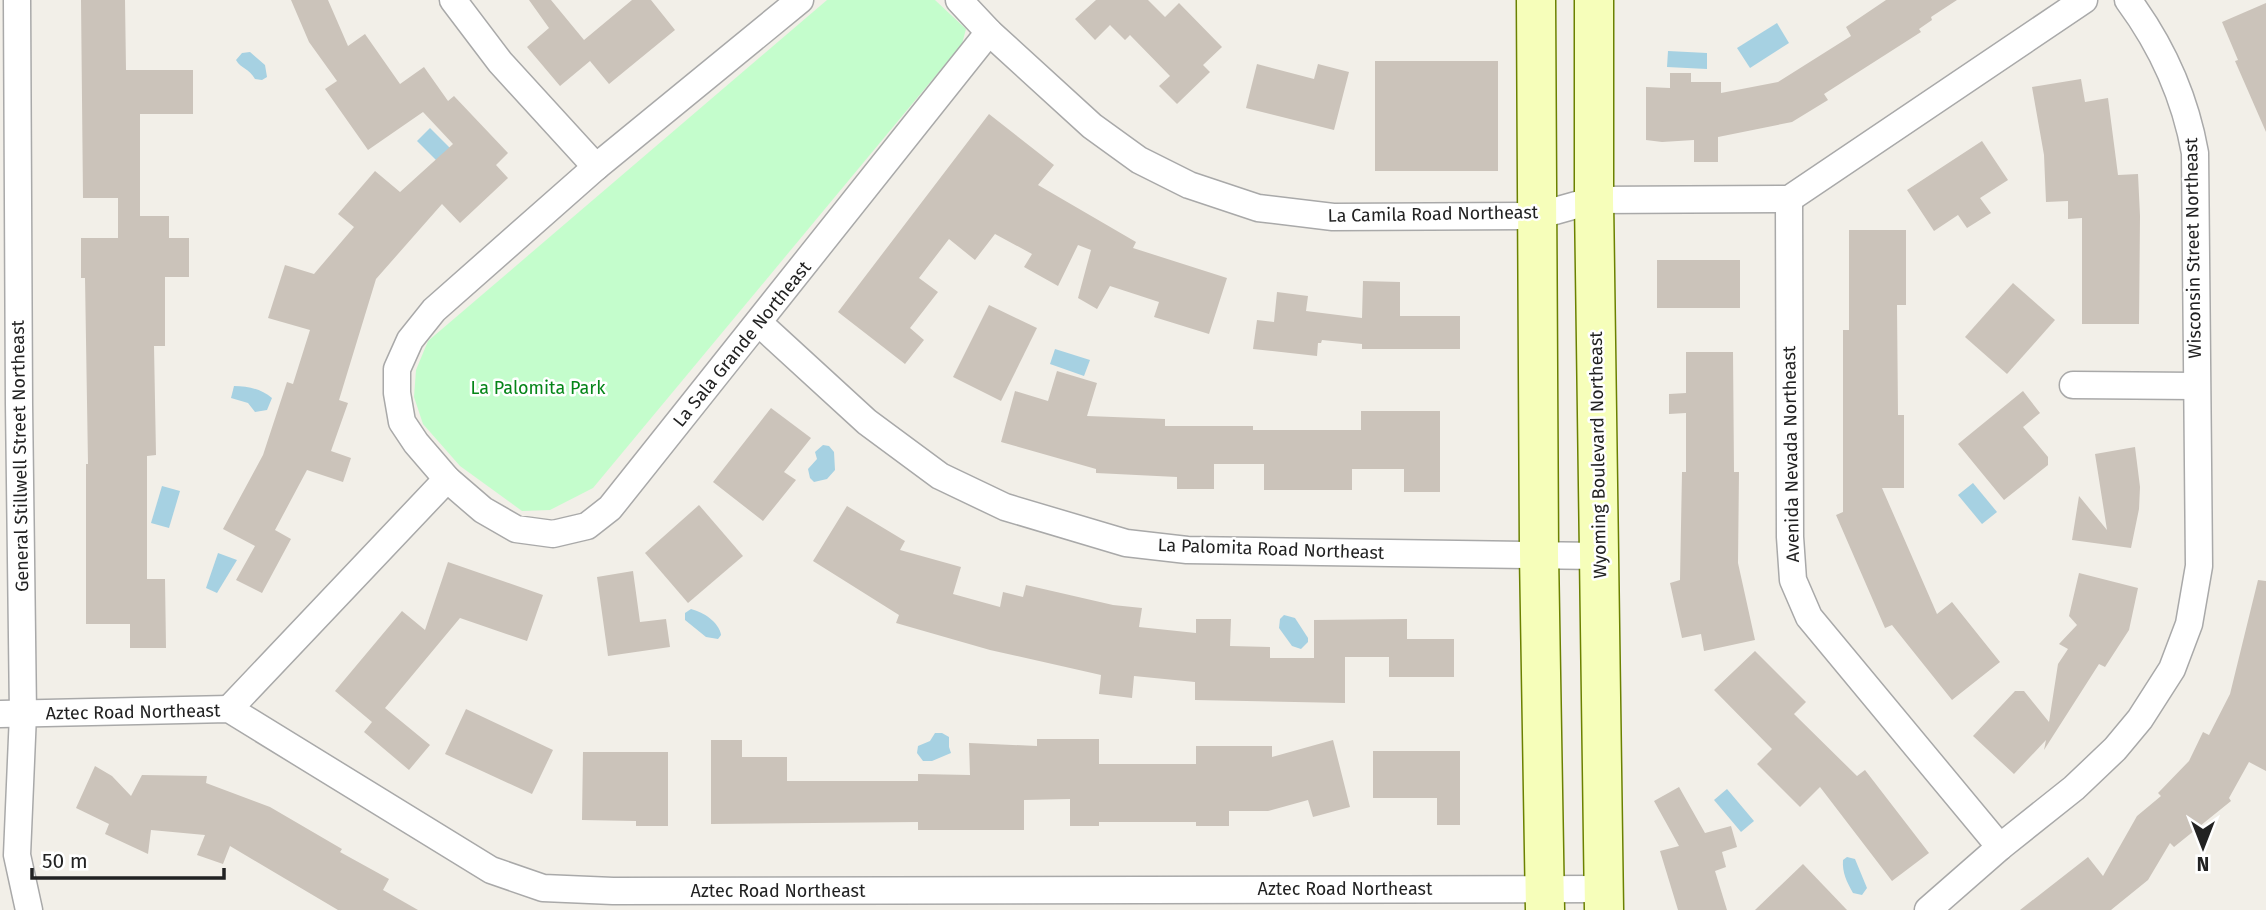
<svg xmlns="http://www.w3.org/2000/svg" width="2266" height="910" viewBox="0 0 2266 910" font-family="'Fira Sans',sans-serif">
	<style>
		.park { fill: #c4fdcc }
		.water { fill: #a6d1e2 }
		.building { fill: #cbc3ba }
		.lines { fill: none; stroke-linecap: round; stroke-linejoin: round }
		.minor-casing { stroke: #a9a9a9; stroke-width: 29 }
		.secondary-casing { stroke: #6b8100; stroke-width: 41 }
		.minor { stroke: #fff; stroke-width: 26 }
		.secondary { stroke: #f6feba; stroke-width: 38 }
		.labels { text-anchor: middle; dominant-baseline: central; stroke-width: 5; stroke-linejoin: round; paint-order: stroke }
		.street-label { font-size: 18px; fill: #222; stroke: #fff }
		.park-label { font-size: 18px; fill: #058518; stroke: #fff }
	</style>
	<rect width="100%" height="100%" fill="#f2efe8"/>
	<polygon class="park" points="827,0 935,0 966,29 962,44 593,488 550,510 522,511 460,466 423,424 414,397 416,370 428,341"/>
	<g class="water">
		<polygon points="1777,23 1789,43 1750,68 1737,48"/>
		<polygon points="1668,51 1707,53 1707,69 1667,67"/>
		<path d="M250,52L265,65L267,77L262,80L255,79C249,68 241,69 236,60L242,53Z"/>
		<polygon points="430,128 454,152 441,165 417,141"/>
		<polygon points="1055,349 1090,360 1084,376 1050,364"/>
		<path d="M234,386C248,386 261,389 272,398L267,410L255,412L248,403L231,398Z"/>
		<polygon points="823,445 829,446 834,452 835,470 827,479 814,482 810,478 808,469 817,459 815,452"/>
		<polygon points="1973,483 1997,512 1982,524 1958,495"/>
		<polygon points="162,486 180,491 169,528 151,523"/>
		<polygon points="218,553 237,560 217,593 206,588"/>
		<path d="M691,609C703,612 719,622 721,635L718,639L706,637L685,620V613Z"/>
		<polygon points="1284,615 1295,618 1308,638 1308,642 1301,649 1292,646 1279,628 1280,619"/>
		<polygon points="935,733 942,733 949,737 949,747 951,753 932,761 923,761 917,753 918,746 930,741"/>
		<polygon points="1727,789 1754,821 1741,832 1714,800"/>
		<path d="M1847,857L1855,859L1867,888L1862,895L1853,893C1847,882 1842,873 1843,860Z"/>
	</g>
	<g class="building">
		<polygon points="81,0 125,0 126,70 193,70 193,114 140,114 140,216 169,216 169,238 189,238 189,277 165,277 165,346 154,346 156,455 147,456 147,579 165,579 166,648 130,648 130,624 86,624 86,464 88,464 85,278 81,278 81,238 118,238 118,198 83,198"/>
		<polygon points="291,0 328,0 348,46 365,34 400,84 424,67 448,101 454,96 508,153 496,165 508,178 460,223 442,204 376,279 339,400 348,403 331,451 351,458 343,482 307,470 275,530 291,539 262,593 236,580 255,546 223,529 263,455 287,382 293,384 310,330 268,318 285,265 314,274 354,227 338,214 375,171 400,192 453,144 423,112 368,150 325,89 337,81 309,42"/>
		<polygon points="529,0 551,0 584,40 632,0 651,0 675,30 609,84 590,61 560,86 527,47 549,28"/>
		<polygon points="1096,0 1148,0 1165,17 1179,3 1222,47 1203,65 1210,72 1177,104 1159,86 1170,76 1130,35 1125,40 1110,25 1095,40 1075,19"/>
		<polygon points="1886,0 1957,0 1931,17 1932,20 1919,29 1921,32 1824,94 1828,100 1792,122 1718,137 1718,162 1694,162 1694,140 1662,142 1646,140 1646,87 1670,88 1670,73 1691,73 1691,82 1721,82 1721,93 1778,82 1851,36 1846,27"/>
		<polygon points="2266,3 2266,132 2235,61 2238,60 2222,22"/>
		<rect x="1375" y="61" width="123" height="110"/>
		<polygon points="1257,64 1314,79 1318,64 1349,72 1334,130 1246,108"/>
		<polygon points="2081,79 2085,102 2108,98 2118,175 2138,174 2140,216 2139,324 2082,324 2082,218 2068,219 2068,201 2046,202 2044,155 2032,87"/>
		<polygon points="989,114 1054,165 1038,185 1136,242 1133,248 1227,278 1209,334 1154,317 1159,302 1110,286 1097,309 1078,298 1091,250 1078,245 1058,286 1024,267 1032,254 995,234 975,260 949,239 919,278 938,292 910,328 924,340 905,364 838,312"/>
		<polygon points="1982,141 2008,180 1980,198 1991,213 1967,228 1958,215 1934,231 1907,190"/>
		<polygon points="1849,230 1906,230 1906,305 1897,305 1898,415 1904,415 1904,488 1882,488 1937,614 1952,602 2000,662 1952,700 1892,625 1885,628 1836,515 1843,512 1843,330 1849,330"/>
		<rect x="1657" y="260" width="83" height="48"/>
		<polygon points="1363,281 1400,282 1400,316 1460,316 1460,349 1362,349 1362,344 1322,340 1321,343 1318,343 1317,356 1253,349 1257,320 1274,322 1277,292 1308,296 1306,311 1362,318"/>
		<polygon points="2013,283 2055,320 2007,374 1965,337"/>
		<polygon points="989,305 1037,328 1001,401 953,377"/>
		<polygon points="1686,352 1733,352 1734,472 1739,472 1738,563 1755,640 1704,651 1701,634 1682,638 1670,583 1680,580 1682,472 1686,472 1686,413 1669,414 1669,394 1686,393"/>
		<polygon points="1057,371 1097,383 1087,416 1165,419 1165,426 1253,426 1253,430 1361,430 1361,411 1440,411 1440,492 1404,492 1404,469 1352,469 1352,490 1264,490 1264,464 1214,464 1214,489 1177,489 1177,477 1096,473 1096,469 1001,442 1015,391 1048,401"/>
		<polygon points="2023,391 2040,413 2023,427 2048,457 2048,465 2004,500 1958,444"/>
		<polygon points="771,408 811,438 784,472 796,480 763,521 713,482"/>
		<polygon points="2135,447 2140,487 2139,509 2131,548 2072,540 2079,496 2107,530 2095,454"/>
		<polygon points="699,505 743,556 688,603 645,553"/>
		<polygon points="847,506 905,541 900,550 961,567 953,594 1000,607 1003,592 1023,597 1026,585 1113,605 1142,608 1139,627 1196,633 1196,619 1231,619 1230,646 1270,647 1270,658 1314,658 1314,620 1407,619 1407,639 1454,639 1454,677 1389,677 1389,657 1345,657 1345,703 1195,700 1195,682 1134,676 1132,698 1099,694 1101,675 990,650 896,623 899,615 813,561"/>
		<polygon points="448,562 543,595 527,641 460,618 385,708 430,745 409,770 364,732 372,722 335,691 402,611 425,630"/>
		<polygon points="633,571 640,622 666,619 670,647 608,656 597,577"/>
		<polygon points="2079,573 2138,588 2129,630 2105,667 2099,664 2044,750 2046,740 2014,774 1973,736 2015,691 2024,691 2049,722 2058,664 2068,649 2059,644 2077,625 2069,616"/>
		<polygon points="2258,580 2266,581 2266,771 2249,762 2229,798 2231,801 2174,847 2170,843 2148,880 2111,910 2020,910 2088,857 2103,876 2137,816 2161,796 2158,793 2189,761 2203,732 2209,735 2230,694"/>
		<polygon points="1755,651 1806,702 1794,714 1857,776 1865,770 1929,853 1892,881 1820,787 1800,807 1757,764 1772,749 1714,690"/>
		<polygon points="466,709 553,750 532,794 445,754"/>
		<polygon points="1037,739 1099,739 1099,764 1196,764 1196,746 1272,746 1272,757 1333,740 1350,807 1313,817 1308,800 1268,811 1229,811 1229,826 1196,826 1196,822 1099,822 1099,826 1070,826 1070,799 1024,800 1024,830 918,830 918,822 711,824 711,740 742,740 742,757 787,757 787,781 918,781 918,774 970,775 969,743 1037,746"/>
		<polygon points="1373,751 1460,751 1460,825 1437,825 1437,798 1373,798"/>
		<polygon points="583,752 668,752 668,826 636,826 636,821 582,820"/>
		<polygon points="95,766 112,776 131,796 142,775 207,776 206,783 270,807 342,849 340,852 389,879 383,890 418,910 338,910 230,846 223,864 197,855 205,835 151,830 148,854 105,834 109,824 76,808"/>
		<polygon points="1679,787 1705,833 1731,826 1737,847 1722,852 1726,867 1715,871 1727,910 1678,910 1660,851 1679,846 1654,801"/>
		<polygon points="1803,864 1847,910 1755,910"/>
	</g>
	<g class="lines">
		<g class="minor-casing">
			<g id="minor">
				<polyline points="17,0 19,404 23,714 17,855 29,910"/>
				<polyline points="453,0 500,62 596,167"/>
				<polyline points="800,0 596,167 434,310 410,340 397,369 397,393 402,422 416,443 447,479 483,510 516,529 553,534 587,526 610,508 989,32"/>
				<polyline points="959,0 989,32 1092,126 1139,160 1189,185 1258,208 1333,217 1537,216 1594,200 1789,199 2084,0"/>
				<polyline points="1789,199 1790,537 1793,580 1809,617 2000,847"/>
				<polyline points="759,323 867,422 940,476 1005,507 1126,543 1187,550 1599,556"/>
				<polyline points="2073,385 2196,386"/>
				<polyline points="229,709 447,479"/>
				<polyline points="0,714 229,709 491,870 543,888 613,891 1604,889"/>
				<path d="M1928,910L2000,847L2074,788L2115,749L2140,719L2172,669L2189,624L2199,566L2195,153C2185,97 2162,46 2128,0"/>
			</g>
		</g>
		<g class="secondary-casing">
			<g id="secondary">
				<polyline points="1536,0 1539,554 1545,910"/>
				<polyline points="1594,0 1594,200 1604,910"/>
			</g>
		</g>
		<use href="#minor" class="minor"/>
		<use href="#secondary" class="secondary"/>
	</g>
	<g class="labels">
		<g class="street-label">
			<text transform="translate(1433 214) rotate(-1)">La Camila Road Northeast</text>
			<text transform="translate(2193 248) rotate(-91)">Wisconsin Street Northeast</text>
			<text transform="translate(742 344) rotate(-51)">La Sala Grande Northeast</text>
			<text transform="translate(1791 454) rotate(-91)">Avenida Nevada Northeast</text>
			<text transform="translate(1598 455) rotate(-91)">Wyoming Boulevard Northeast</text>
			<text transform="translate(20 456) rotate(-91)">General Stillwell Street Northeast</text>
			<text transform="translate(1271 549) rotate(2)">La Palomita Road Northeast</text>
			<text transform="translate(133 712) rotate(-1)">Aztec Road Northeast</text>
			<text x="1345" y="889">Aztec Road Northeast</text>
			<text x="778" y="891">Aztec Road Northeast</text>
		</g>
		<g class="park-label">
			<text x="538" y="388">La Palomita Park</text>
		</g>
	</g>
	<g transform="translate(2203 847) rotate(180)" stroke="#ffffff" stroke-width="5" paint-order="stroke">
	<path d="M0-5L12 26L0 18L-12 26Z" fill="#222222"/>
	<text y="-10" font-size="19" font-weight="bold" text-anchor="middle" fill="#222222">N</text>
	</g>
	<path d="M32 868v10h192v-10" fill="none" stroke="#222222" stroke-width="3.5"/>
	<text x="42" y="868" font-size="21" fill="#222222" stroke="#ffffff" stroke-width="5" paint-order="stroke">50 m</text>
</svg>
